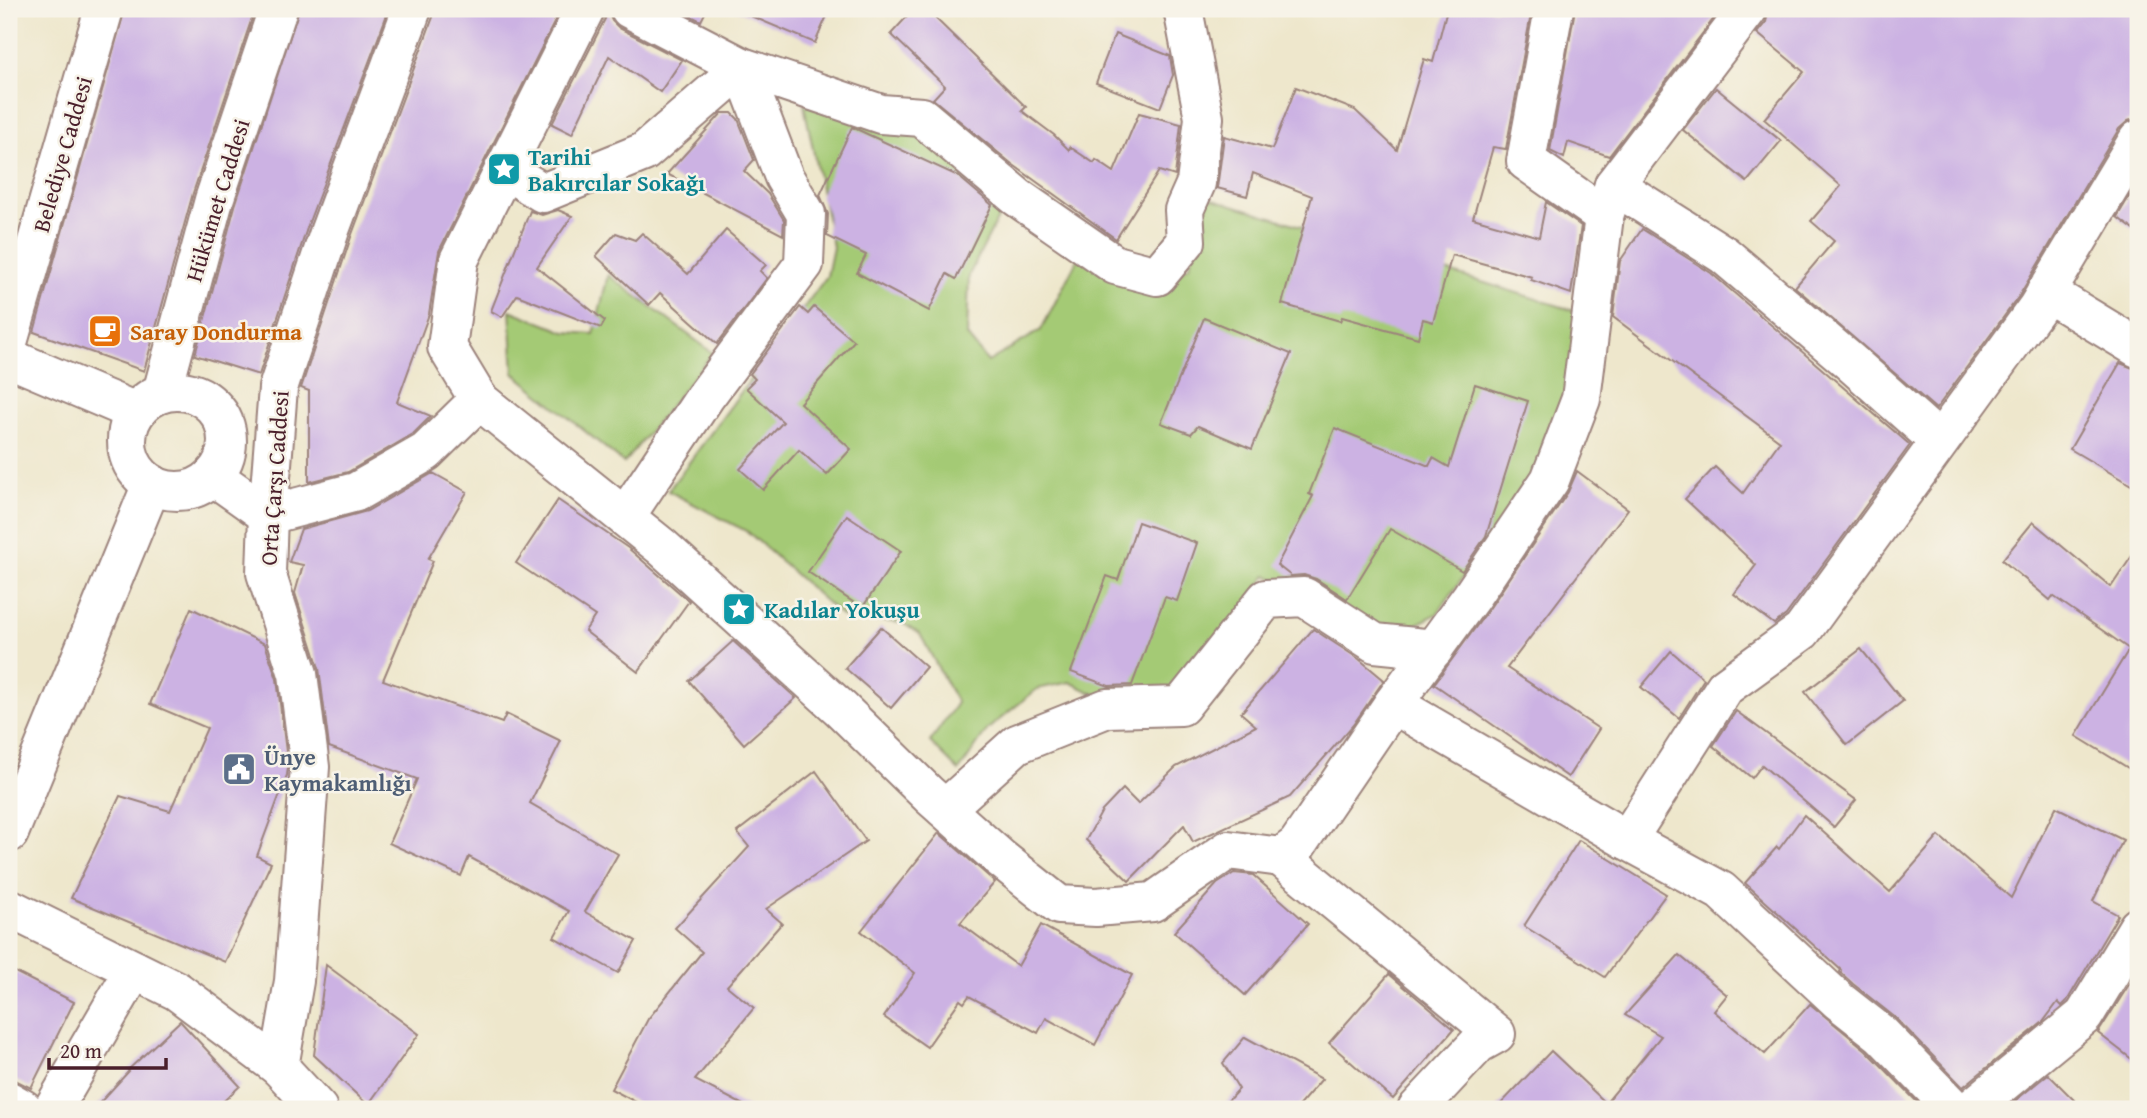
<svg xmlns="http://www.w3.org/2000/svg" width="2147" height="1118" viewBox="0 0 2147 1118" font-family="'Gentium Book Plus',serif">
	<style>
		.green { fill: #a4ca74; stroke: #777450; stroke-width: 2 }
		.building { fill: #ccb2e3 }
		.lines { fill: none; stroke-linecap: round; stroke-linejoin: round }
		.minor-casing { stroke: #9c837c; stroke-width: 42 }
		.minor { stroke: #fff; stroke-width: 38 }
		.labels { text-anchor: middle; dominant-baseline: central; stroke-width: 5; stroke-linejoin: round; paint-order: stroke }
		.street-label { font-size: 23px; fill: #4a1f2b; stroke: #f7f3e8 }
		.culture-label { font-size: 23px; font-weight: bold; fill: #0d838f; stroke: #f7f3e8; text-anchor: start }
		.food-label { font-size: 23px; font-weight: bold; fill: #c56008; stroke: #f7f3e8; text-anchor: start }
		.service-label { font-size: 23px; font-weight: bold; fill: #4e5e75; stroke: #f7f3e8; text-anchor: start }
	</style>
	<rect width="100%" height="100%" fill="#f7f3e8"/>
	<filter id="ink" filterUnits="userSpaceOnUse"><feTurbulence type="fractalNoise" baseFrequency=".0143" numOctaves="2"/><feDisplacementMap in="SourceGraphic" scale="14" xChannelSelector="R" yChannelSelector="G"/><feConvolveMatrix kernelMatrix="1 2 1 2 8 2 1 2 1" color-interpolation-filters="sRGB"/></filter>
	<filter id="wash" filterUnits="userSpaceOnUse"><feTurbulence type="fractalNoise" baseFrequency=".00686" numOctaves="4" result="noise"/><feDisplacementMap in="SourceGraphic" scale="28" xChannelSelector="R" yChannelSelector="G"/><feGaussianBlur stdDeviation="1.57" result="paint"/><feColorMatrix in="noise" values="0 0 0 0 0 0 0 0 0 0 0 0 0 0 0 0 0 1.4 0 .05"/><feComposite in="paint" operator="in"/></filter>
	<g filter="url(#wash)">
		<rect width="100%" height="100%" fill="#eee7cc"/>
		<g class="green">
			<polygon points="804,105 912,129 1009,197 969,275 967,336 988,362 1041,330 1080,254 1148,296 1190,265 1207,197 1585,314 1573,397 1536,474 1437,614 1403,631 1374,631 1267,575 1214,649 1175,696 1102,698 1070,682 1037,689 988,729 959,771 930,742 957,703 920,634 902,623 843,617 748,532 668,491 827,276 833,247"/>
			<polygon points="608,275 713,353 624,463 514,373 510,310 565,332 594,334"/>
		</g>
		<g id="blocks">
			<g class="building">
				<polygon points="125,9 255,9 193,193 144,371 34,332"/>
				<polygon points="299,9 389,9 309,222 259,375 195,355 235,206"/>
				<polygon points="433,9 561,9 439,251 429,314 397,402 431,416 413,434 348,472 309,482 309,391 301,388 351,237 433,17"/>
				<polygon points="607,9 612,21 619,28 682,60 660,92 609,56 572,134 552,124 605,19"/>
				<polygon points="677,9 707,9 701,21"/>
				<polygon points="734,9 830,9 815,43"/>
				<polygon points="914,9 926,9 1026,107 1022,111 1054,135 1069,150 1070,147 1094,163 1096,160 1114,172 1139,113 1181,124 1175,176 1159,171 1116,239 1012,164 933,99 945,86 891,34"/>
				<polygon points="1447,9 1532,9 1506,149 1493,147 1473,218 1539,237 1546,202 1581,226 1571,294 1531,280 1532,277 1452,255 1433,322 1423,319 1418,338 1342,317 1340,321 1282,304 1312,196 1253,173 1247,196 1217,188 1224,136 1272,149 1296,87 1355,110 1397,150 1424,59 1433,62"/>
				<polygon points="1575,9 1721,9 1609,156 1568,142 1564,158 1550,151"/>
				<polygon points="1769,9 2138,9 2138,118 2128,121 2119,129 2019,296 1936,409 1795,287 1834,241 1811,221 1841,186 1764,119 1804,72 1757,33 1766,22"/>
				<polygon points="1115,34 1170,56 1173,75 1160,108 1096,83"/>
				<polygon points="1716,88 1781,141 1747,182 1683,130"/>
				<polygon points="722,113 732,113 738,119 754,160 744,171 768,194 784,220 783,235 667,174"/>
				<polygon points="852,127 958,176 992,205 956,279 947,274 929,311 857,273 866,255 827,236 828,214 820,195"/>
				<polygon points="2138,182 2138,233 2117,217"/>
				<polygon points="558,210 572,216 537,267 605,321 601,328 517,295 502,317 491,311 530,211 542,215"/>
				<polygon points="1642,229 1711,273 1910,445 1786,615 1774,624 1734,594 1756,565 1685,499 1715,467 1743,493 1780,441 1613,317 1620,261"/>
				<polygon points="726,230 766,265 760,271 767,278 717,344 660,293 649,305 596,256 616,233 635,240 642,233 688,274"/>
				<polygon points="800,307 808,314 814,307 854,341 800,403 851,449 827,475 799,450 763,490 740,469 783,422 746,388 755,379 750,374"/>
				<polygon points="1204,318 1291,354 1252,449 1198,426 1191,434 1161,423"/>
				<polygon points="2120,363 2138,370 2138,489 2070,449"/>
				<polygon points="1475,384 1528,401 1486,536 1462,571 1390,529 1347,599 1316,579 1304,575 1291,576 1277,565 1313,496 1309,494 1335,428 1429,466 1433,458 1449,467"/>
				<polygon points="1577,471 1628,509 1507,668 1599,729 1568,777 1434,684 1489,609 1568,492"/>
				<polygon points="433,473 467,492 428,559 433,561 383,680 502,723 506,714 561,741 530,803 618,854 585,912 636,941 618,973 554,937 569,911 469,857 461,876 389,843 417,779 329,747 319,668 295,593 303,565 289,562 301,529 367,511"/>
				<polygon points="558,500 628,548 689,601 638,672 585,631 595,616 516,563"/>
				<polygon points="847,515 901,551 862,608 808,572"/>
				<polygon points="1138,522 1197,543 1177,601 1165,597 1132,685 1109,686 1071,672 1107,576 1118,580"/>
				<polygon points="2033,522 2111,587 2138,547 2138,774 2076,736 2129,649 2053,596 2050,600 2002,560"/>
				<polygon points="191,608 265,644 277,679 288,768 287,775 257,856 271,863 225,962 71,898 120,796 170,811 207,728 150,704"/>
				<polygon points="881,627 926,667 891,708 845,668"/>
				<polygon points="1313,629 1359,659 1384,680 1353,725 1290,797 1193,842 1184,825 1129,881 1086,840 1102,811 1123,789 1138,804 1176,767 1256,726 1241,713"/>
				<polygon points="733,641 796,698 744,744 689,681"/>
				<polygon points="1861,649 1903,701 1847,745 1805,692"/>
				<polygon points="1671,651 1704,679 1679,718 1641,687"/>
				<polygon points="1736,711 1856,800 1834,827 1762,765 1752,778 1713,746"/>
				<polygon points="816,771 866,841 766,909 782,923 727,986 754,1008 695,1080 751,1109 649,1109 611,1089 648,1019 702,952 675,928 749,847 737,832"/>
				<polygon points="2056,807 2123,840 2093,901 2118,915 2067,1001 2062,1006 2058,1002 2043,1022 1963,1087 1897,1019 1853,984 1840,972 1841,970 1745,883 1777,847 1779,849 1804,815 1890,892 1939,836 2011,898"/>
				<polygon points="939,833 995,882 960,923 1018,966 1041,925 1132,975 1095,1045 1046,1018 1038,1033 969,996 964,1003 960,1000 927,1047 884,1017 915,973 861,931"/>
				<polygon points="1579,840 1666,894 1605,977 1524,926"/>
				<polygon points="1234,873 1253,875 1308,924 1245,995 1174,932 1217,884"/>
				<polygon points="1679,955 1727,995 1714,1011 1765,1054 1810,1004 1866,1050 1924,1109 1496,1109 1551,1051 1606,1103 1661,1036 1625,1015"/>
				<polygon points="326,965 419,1034 368,1105 314,1055"/>
				<polygon points="9,969 74,1002 31,1088 9,1077"/>
				<polygon points="1389,974 1454,1029 1393,1099 1329,1043"/>
				<polygon points="2132,980 2138,985 2138,1064 2098,1033"/>
				<polygon points="180,1021 240,1086 215,1109 94,1109 129,1071 128,1070"/>
				<polygon points="1245,1037 1322,1079 1296,1109 1220,1109 1239,1089 1223,1063"/>
				<polygon points="2048,1074 2083,1109 2005,1109"/>
			</g>
		</g>
	</g>
	<g filter="url(#ink)">
		<use href="#blocks" fill-opacity="0" stroke="#9c837c" stroke-width="2"/>
		<g class="lines">
			<g class="minor-casing">
				<g id="minor">
					<polyline points="585,9 459,260 447,347 479,400 662,547 841,709 929,795 1000,858 1059,905 1096,907 1153,902 1228,850 1281,857 1297,845 1393,704 1471,597 1550,480 1581,399 1604,216 1614,185 1748,9"/>
					<polyline points="630,9 742,67 881,114 922,117 1017,197 1115,265 1157,276 1186,241 1184,210 1196,183 1204,118 1183,9"/>
					<polyline points="1554,9 1526,161 1604,216"/>
					<polyline points="504,169 543,193 644,152 742,67 784,177 806,214 804,264 705,397 625,517"/>
					<polyline points="1614,185 1724,255 1848,360 1939,441"/>
					<polyline points="2046,292 2138,348"/>
					<polyline points="9,339 104,9"/>
					<polyline points="9,358 136,412"/>
					<circle cx="177" cy="441" r="50"/>
					<polyline points="162,393 214,200 278,9"/>
					<polyline points="213,476 268,515 356,492 426,452 479,400"/>
					<polyline points="1393,704 1627,840 1721,891 1839,1001 1881,1034 1954,1109"/>
					<polyline points="945,809 1017,744 1107,708 1181,706 1266,599 1304,597 1375,643 1434,649"/>
					<polyline points="9,833 152,484"/>
					<polyline points="1627,840 1725,687 1802,631 2037,308 2138,140"/>
					<polyline points="1281,857 1496,1034 1478,1044 1417,1109"/>
					<polyline points="9,908 177,991 279,1067 294,981 310,767 298,674 266,573 268,515 278,388 330,230 412,9"/>
					<polyline points="279,1067 318,1109"/>
					<polyline points="9,1101 23,1109"/>
					<polyline points="53,1109 134,970"/>
					<polyline points="1971,1109 2084,1016 2138,927"/>
				</g>
			</g>
			<use href="#minor" class="minor"/>
		</g>
	</g>
	<defs>
		<g id="sight-square" transform="scale(1.75)"><rect x="-9" y="-9" width="18" height="18" rx="4" fill="#0f9aa8" stroke="#f7f3e8"/><path d="M0-6L1.8-2.2L6-1.7L2.9 1.2L3.7 5.4L0 3.3L-3.7 5.4L-2.9 1.2L-6-1.7L-1.8-2.2Z" fill="#fff"/></g>
		<g id="cafe-square" transform="scale(1.75)"><rect x="-9" y="-9" width="18" height="18" rx="4" fill="#e8710a" stroke="#f7f3e8"/><path d="M-5.5-4.5H6V0H3Q3 3.5 0 3.5H-2.5Q-5.5 3.5-5.5 0ZM3-3.2v2h1.7v-2ZM-6 4.5H4V6H-6Z" fill="#fff"/></g>
		<g id="civic-square" transform="scale(1.75)"><rect x="-9" y="-9" width="18" height="18" rx="4" fill="#5c6f8a" stroke="#f7f3e8"/><path d="M-.6-6.5H3V-4.5H.6V-3L4-1V1h2V6H-6V1h2V-1L-.6-3ZM-1.2 2.5V6h2.4V2.5Z" fill="#fff"/></g>
	</defs>
	<g fill-rule="evenodd">
		<use href="#sight-square" x="504" y="169"/>
		<use href="#cafe-square" x="105" y="331"/>
		<use href="#sight-square" x="739" y="609"/>
		<use href="#civic-square" x="239" y="769"/>
	</g>
	<g class="labels">
		<g class="street-label">
			<text transform="translate(62 154) rotate(-74)">Belediye Caddesi</text>
			<text transform="translate(217 200) rotate(-73)">Hükümet Caddesi</text>
			<text transform="translate(274 478) rotate(-86)">Orta Çarşı Caddesi</text>
		</g>
		<g class="culture-label">
			<text x="528" y="156">Tarihi<tspan x="528" dy="26">Bakırcılar Sokağı</tspan></text>
			<text x="764" y="609">Kadılar Yokuşu</text>
		</g>
		<g class="food-label">
			<text x="130" y="331">Saray Dondurma</text>
		</g>
		<g class="service-label">
			<text x="264" y="756">Ünye<tspan x="264" dy="26">Kaymakamlığı</tspan></text>
		</g>
	</g>
	<rect width="2147" height="1118" fill="none" stroke="#f7f3e8" stroke-width="35"/>
	<path d="M49 1058v10h117v-10" fill="none" stroke="#4a1f2b" stroke-width="3.5"/>
	<text x="60" y="1058" font-size="21" fill="#4a1f2b" stroke="#f7f3e8" stroke-width="5" paint-order="stroke">20 m</text>
</svg>
